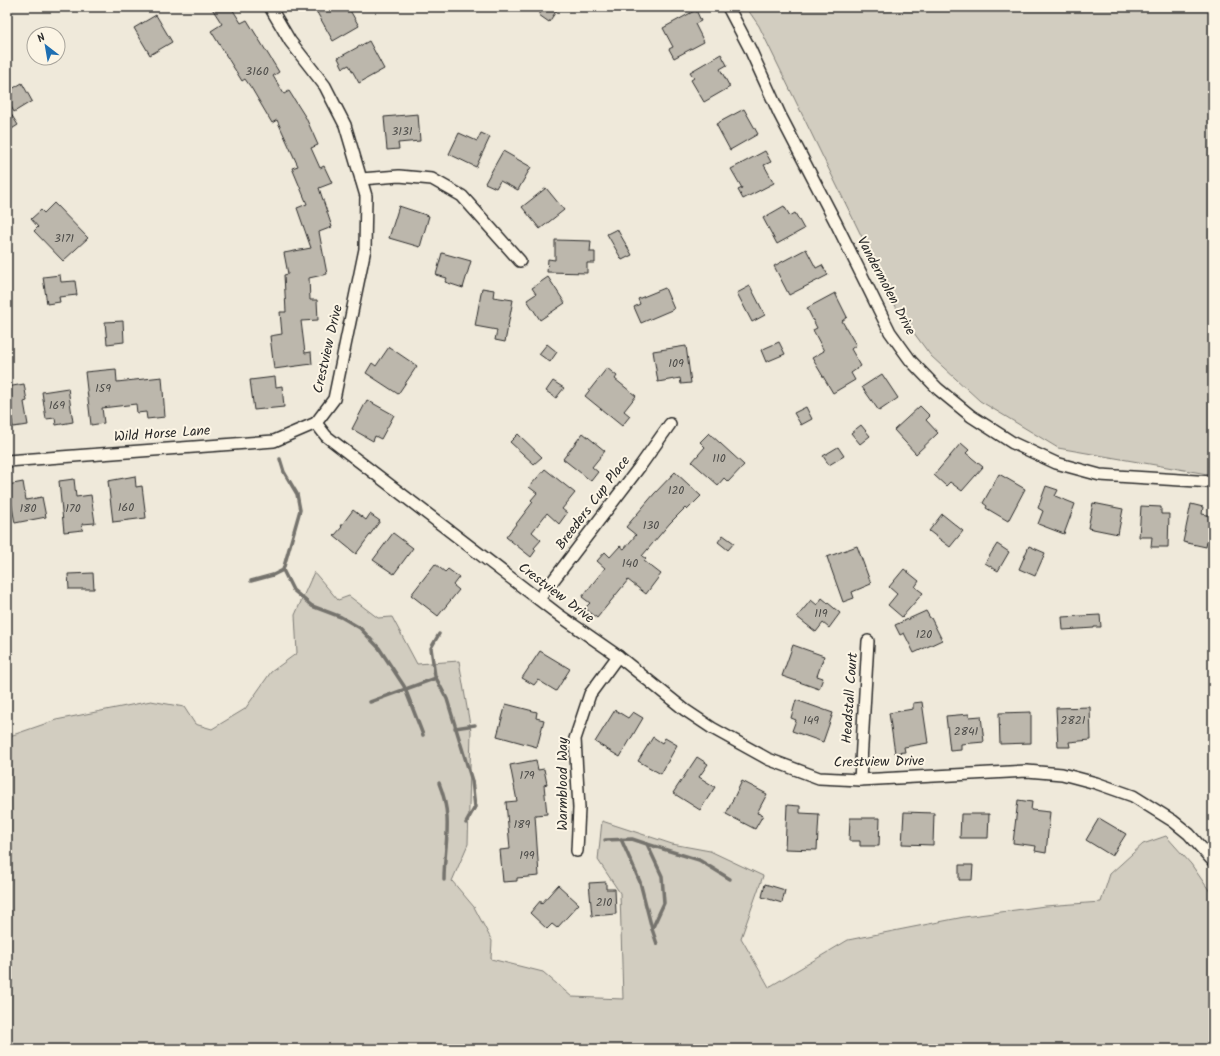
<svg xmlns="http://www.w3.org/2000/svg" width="1220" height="1056" viewBox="0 0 1220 1056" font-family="Kalam,sans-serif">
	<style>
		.green { fill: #d2cdc0; stroke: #7e7c76 }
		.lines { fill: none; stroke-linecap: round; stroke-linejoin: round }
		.stream { stroke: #75736d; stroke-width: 3.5 }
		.building { fill: #bcb7ac; stroke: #2b2b2b }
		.minor-casing { stroke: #2b2b2b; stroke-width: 14 }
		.minor { stroke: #fcf5e5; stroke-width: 11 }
		.labels { text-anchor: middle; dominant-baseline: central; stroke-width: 4; stroke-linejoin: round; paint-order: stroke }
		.number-label { font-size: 12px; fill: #4f4e4b }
		.street-label { font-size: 14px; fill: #2b2b2b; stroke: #fcf5e5 }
	</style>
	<rect width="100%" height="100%" fill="#efe9da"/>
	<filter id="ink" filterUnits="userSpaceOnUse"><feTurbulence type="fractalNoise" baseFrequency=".025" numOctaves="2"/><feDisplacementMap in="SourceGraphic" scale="8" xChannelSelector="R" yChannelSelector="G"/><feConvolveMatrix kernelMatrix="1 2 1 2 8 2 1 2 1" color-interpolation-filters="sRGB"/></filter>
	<g filter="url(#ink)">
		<g class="green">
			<polygon points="746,7 1213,7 1213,475 1058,448 980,401 931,356 899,313 759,26"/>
			<polygon points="314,572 338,600 349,596 378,618 392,617 417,664 459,661 471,731 468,844 452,881 474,907 492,941 491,959 543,972 572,997 623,999 620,893 598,860 602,821 672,844 710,851 763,876 741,938 769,987 848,940 964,917 1045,906 1101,902 1110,874 1143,844 1166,836 1191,864 1213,896 1213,1049 7,1049 7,737 56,720 151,701 184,707 195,724 212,729 245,709 271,672 297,653 295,615"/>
		</g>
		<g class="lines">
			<g class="stream">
				<polyline points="280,459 284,472 297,494 300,510 283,570 293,590 312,606 341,617 360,628 379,648 404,686 423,735"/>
				<polyline points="251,581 273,575 283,570"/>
				<polyline points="439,634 431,648 435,676 447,699 472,781 475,807 466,823"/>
				<polyline points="370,702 436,678"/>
				<polyline points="455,728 475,725"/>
				<path d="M439,783C454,820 444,844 444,880"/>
				<polyline points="621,839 640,882 652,929"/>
				<polyline points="605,840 632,839 647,844 662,876 664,903 652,929 657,944"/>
				<polyline points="647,844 699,860 730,879"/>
			</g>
		</g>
		<g class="building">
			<polygon points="211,7 231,7 241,23 247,20 279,72 273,76 284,94 289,91 306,118 318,145 311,148 320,168 324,166 332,183 319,188 332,227 319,232 327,274 309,278 310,300 317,300 318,320 301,321 305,353 311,352 312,364 274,369 270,336 282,334 280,312 286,312 284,275 288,274 284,253 311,248 297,208 307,204 292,168 298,166 277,120 272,123 252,89 245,79 242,81 211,31 222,24"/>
			<polygon points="314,7 348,7 359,26 333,41"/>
			<polygon points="544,7 559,7 549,22 539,15"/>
			<polygon points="696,10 701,21 695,24 704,42 674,58 669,49 673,47 663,28"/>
			<polygon points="156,15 172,42 150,55 134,28"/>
			<polygon points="369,41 384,69 359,83 349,65 343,68 338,58"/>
			<polygon points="721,54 727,65 720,69 730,87 704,102 691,80 694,78 690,72"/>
			<polygon points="22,83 32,101 14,112 7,99 7,92"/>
			<polygon points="7,108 18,125 7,132"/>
			<polygon points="744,109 758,134 730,150 716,124"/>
			<polygon points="418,114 420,141 398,143 399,149 387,150 384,117"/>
			<polygon points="459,133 477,141 481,133 490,137 476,167 449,154"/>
			<polygon points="503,151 531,167 518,190 500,181 496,188 485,183"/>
			<polygon points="765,151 771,162 764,165 774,183 743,199 738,190 742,188 731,169"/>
			<polygon points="546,188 564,210 540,229 522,207"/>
			<polygon points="54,203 88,238 63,261 34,231 38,227 31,219 41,210 44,213"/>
			<polygon points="399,206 429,216 420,247 389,238"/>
			<polygon points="784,206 790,216 795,213 804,229 777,244 763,218"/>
			<polygon points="617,229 632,255 622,260 607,234"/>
			<polygon points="555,240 591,241 590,252 595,252 595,263 587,263 587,273 547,272 548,259 555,260"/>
			<polygon points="806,249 816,268 822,265 828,275 789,295 774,266"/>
			<polygon points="442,253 471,261 463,288 445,282 447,278 436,275"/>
			<polygon points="60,275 61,282 75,281 77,295 59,297 60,302 47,304 43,277"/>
			<polygon points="548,277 565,303 540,320 527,300 536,294 532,288"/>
			<polygon points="750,286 765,315 752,322 737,293"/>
			<polygon points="482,288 494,290 493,297 513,300 505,342 495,340 497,330 475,326"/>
			<polygon points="665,288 674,309 641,323 634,307 640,304 638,299"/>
			<polygon points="835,293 847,317 842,321 856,345 851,349 861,366 851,373 855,380 833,393 812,358 824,351 813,330 817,328 807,308"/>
			<polygon points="123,321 124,342 107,344 105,322"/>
			<polygon points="779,342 785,354 766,362 761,350"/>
			<polygon points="547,344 557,352 550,362 539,354"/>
			<polygon points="686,346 691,383 681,384 680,378 658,382 653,351"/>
			<polygon points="389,347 417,366 398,394 366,373 372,363 376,366"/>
			<polygon points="607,368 617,376 615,379 636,396 624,411 630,416 622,426 585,396"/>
			<polygon points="116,369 117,382 162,377 165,417 147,419 146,412 137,413 136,404 102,408 104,423 91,425 85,372"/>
			<polygon points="882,374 898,398 879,411 862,387"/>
			<polygon points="275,377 276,387 282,386 284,407 254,410 250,380"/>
			<polygon points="553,381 564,388 556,398 546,391"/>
			<polygon points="24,384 27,401 24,402 28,425 13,427 12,420 7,421 7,387"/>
			<polygon points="68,388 73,422 56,425 55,418 46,419 42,392"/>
			<polygon points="367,400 394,415 381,439 375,436 373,441 352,429"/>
			<polygon points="920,406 930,416 926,420 938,433 916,454 894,430"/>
			<polygon points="806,407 812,419 801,425 794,413"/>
			<polygon points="861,425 870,436 860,444 851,433"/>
			<polygon points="583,433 605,451 592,467 598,472 591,481 563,459"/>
			<polygon points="709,433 744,465 728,482 724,478 718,485 692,462 705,447 700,442"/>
			<polygon points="518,434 542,457 534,464 510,442"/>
			<polygon points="961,443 969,450 966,453 983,467 962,491 950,482 946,486 934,475"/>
			<polygon points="838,447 844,456 829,465 823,456"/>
			<polygon points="545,469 575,493 562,509 567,513 559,524 547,513 532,532 541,540 534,548 536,550 531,557 506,537 533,502 531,500 537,493 529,487"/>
			<polygon points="675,472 701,496 687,510 685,508 670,523 642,556 646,559 644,561 661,574 646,594 628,580 597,618 585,608 590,603 582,597 605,568 597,561 605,552 610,557 620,546 624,549 636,535 626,527 654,494"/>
			<polygon points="999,474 1025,489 1008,521 986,508 987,506 983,503"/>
			<polygon points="135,476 136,487 142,486 146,518 113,522 108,481"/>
			<polygon points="74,479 76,497 91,495 95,523 82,524 83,530 64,532 59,481"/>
			<polygon points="23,482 26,500 42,497 46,517 15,523 8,485"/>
			<polygon points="1046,486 1058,490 1055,496 1075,504 1064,534 1038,524 1043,511 1038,508"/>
			<polygon points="1093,503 1123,509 1118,534 1088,528"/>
			<polygon points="1191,504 1203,507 1202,514 1213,516 1213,544 1207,542 1206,547 1183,542"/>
			<polygon points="1141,506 1161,507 1161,514 1169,514 1168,547 1151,547 1152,537 1139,537"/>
			<polygon points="353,510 366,520 370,514 380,521 356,554 334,536 342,527 341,526"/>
			<polygon points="942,514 963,531 950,547 929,531"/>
			<polygon points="393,533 413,548 394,574 373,560"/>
			<polygon points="723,535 734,543 728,550 718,542"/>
			<polygon points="997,544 1009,552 998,571 985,563"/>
			<polygon points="857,546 871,584 852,592 854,598 843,602 827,557"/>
			<polygon points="1029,546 1045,553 1035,576 1019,569"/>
			<polygon points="435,564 445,572 448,569 459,577 453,585 459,590 438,616 411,595"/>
			<polygon points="904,569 919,581 915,587 923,593 902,617 888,605 897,594 889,587"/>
			<polygon points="93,573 94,589 69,589 68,574"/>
			<polygon points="822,598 840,613 829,628 823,623 816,632 797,617 811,600 817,605"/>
			<polygon points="926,611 930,618 931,618 942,640 914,653 904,633 900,635 895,625"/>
			<polygon points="1100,615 1101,627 1094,627 1094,628 1063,630 1062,617"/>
			<polygon points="793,645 824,656 817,676 823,678 819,689 782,676"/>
			<polygon points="540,651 570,669 556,691 538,680 534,685 522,678"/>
			<polygon points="796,700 833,713 823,742 792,731 796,720 791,718"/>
			<polygon points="922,702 928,743 904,747 905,752 895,753 889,713 913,709 913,703"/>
			<polygon points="506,704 537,712 536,718 544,720 537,747 497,736"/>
			<polygon points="1090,707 1091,740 1069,742 1070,747 1058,747 1056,708"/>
			<polygon points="615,710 628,718 633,712 643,718 620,757 595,742"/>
			<polygon points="1031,712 1031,743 1000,744 999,713"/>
			<polygon points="969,714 969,717 981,716 984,742 961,744 961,750 950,751 946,716"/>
			<polygon points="653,737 662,743 665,738 677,745 661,774 638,761"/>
			<polygon points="697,757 708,764 699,777 715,787 700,810 673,793"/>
			<polygon points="536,760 538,770 544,769 547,784 544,785 547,814 535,815 539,876 517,878 517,881 503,882 500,850 510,849 506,802 517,801 510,765"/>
			<polygon points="742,781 767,794 757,813 763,815 755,829 726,814"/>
			<polygon points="1018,800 1032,802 1031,810 1050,812 1046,853 1035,851 1036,846 1013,843"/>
			<polygon points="787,805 800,806 800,813 819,814 817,850 785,849"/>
			<polygon points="904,812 934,813 933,845 902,844"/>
			<polygon points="961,814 989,814 988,838 960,838"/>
			<polygon points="850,818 880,818 879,846 860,846 860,841 849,841"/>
			<polygon points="1099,818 1126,834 1112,856 1086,840"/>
			<polygon points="959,865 973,865 972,880 959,880"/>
			<polygon points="606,882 606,889 615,889 616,914 592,916 589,883"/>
			<polygon points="765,884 785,890 782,903 762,897"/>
			<polygon points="558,885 579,904 557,928 552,924 547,929 530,913 541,900 541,904"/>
		</g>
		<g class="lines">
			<g class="minor-casing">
				<g id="minor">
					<polyline points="270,7 290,41 325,86 345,125 366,196 365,249 334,399 316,423 326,436 559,615 618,656 685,710 712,728 768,759 819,778 860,780 1027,771 1062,774 1096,783 1133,796 1173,821 1189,834 1213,861"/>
					<polyline points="728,7 750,49 780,115 836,223 890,332 911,361 938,389 971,416 1013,443 1056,463 1100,475 1213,482"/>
					<polyline points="361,179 399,176 432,179 462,196 520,261"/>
					<polyline points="7,461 274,441 316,423"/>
					<polyline points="539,599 641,465 670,424"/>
					<polyline points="860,780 868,641"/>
					<polyline points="577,851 579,808 575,739 590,694 618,656"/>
				</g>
			</g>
			<use href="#minor" class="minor"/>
		</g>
	</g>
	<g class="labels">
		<g class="number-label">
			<text x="257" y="71">3160</text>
			<text x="402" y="131">3131</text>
			<text x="64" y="238">3171</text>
			<text x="676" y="363">109</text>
			<text x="103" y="388">159</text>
			<text x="57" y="405">169</text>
			<text x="719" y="458">110</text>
			<text x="676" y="490">120</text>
			<text x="126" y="507">160</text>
			<text x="28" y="508">180</text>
			<text x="73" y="508">170</text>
			<text x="651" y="525">130</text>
			<text x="630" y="563">140</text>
			<text x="821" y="613">119</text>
			<text x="924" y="634">120</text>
			<text x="811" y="720">149</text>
			<text x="1073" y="720">2821</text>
			<text x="966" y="731">2841</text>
			<text x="527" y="775">179</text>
			<text x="522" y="824">189</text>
			<text x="527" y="855">199</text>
			<text x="604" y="902">210</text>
		</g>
		<g class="street-label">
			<text transform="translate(886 286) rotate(62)">Vandermolen Drive</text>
			<text transform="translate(328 349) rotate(-77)">Crestview Drive</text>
			<text transform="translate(162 434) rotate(-4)">Wild Horse Lane</text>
			<text transform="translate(593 503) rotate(-53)">Breeders Cup Place</text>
			<text transform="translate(556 593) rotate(37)">Crestview Drive</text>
			<text transform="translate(850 698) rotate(-86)">Headstall Court</text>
			<text transform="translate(879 762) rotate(-1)">Crestview Drive</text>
			<text transform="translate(563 784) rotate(-90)">Warmblood Way</text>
		</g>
	</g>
	<rect width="1220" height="1056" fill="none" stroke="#fcf5e5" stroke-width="24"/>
	<rect x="12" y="12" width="1196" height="1032" fill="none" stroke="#2b2b2b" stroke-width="1.5" filter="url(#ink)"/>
	<g transform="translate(46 46) rotate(329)"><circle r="19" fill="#fcf5e5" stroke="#a8a49b"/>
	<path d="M0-3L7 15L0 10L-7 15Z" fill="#1f6fb2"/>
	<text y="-6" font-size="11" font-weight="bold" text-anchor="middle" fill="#2b2b2b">N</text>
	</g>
</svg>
